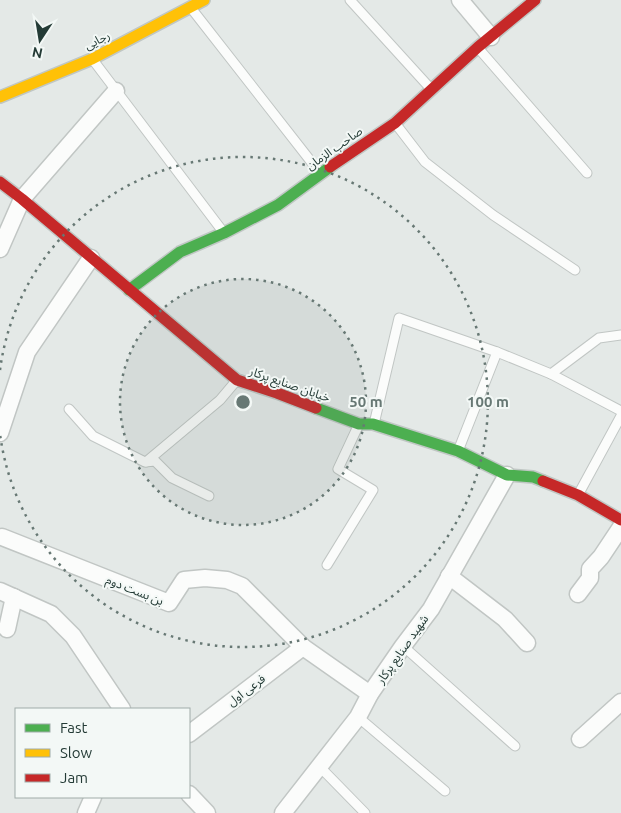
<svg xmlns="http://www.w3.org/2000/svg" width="621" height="813" viewBox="0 0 621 813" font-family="Ubuntu,'Noto Sans Arabic',sans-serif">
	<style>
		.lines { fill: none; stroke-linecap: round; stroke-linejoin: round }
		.lane-casing { stroke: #c1c6c4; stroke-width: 11 }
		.street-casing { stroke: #c1c6c4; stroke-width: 19 }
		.fast-casing { stroke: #c0c7c4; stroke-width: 14 }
		.slow-casing { stroke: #c0c7c4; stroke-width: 14 }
		.jam-casing { stroke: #c0c7c4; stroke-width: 14 }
		.lane { stroke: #fbfcfb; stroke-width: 9 }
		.street { stroke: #fbfcfb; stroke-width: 16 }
		.fast { stroke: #4caf50; stroke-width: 11 }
		.slow { stroke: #ffc107; stroke-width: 11 }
		.jam { stroke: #c62828; stroke-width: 11 }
		.ring { fill: none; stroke: #677874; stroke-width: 2.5; stroke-dasharray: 2.5 5 }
		.labels { text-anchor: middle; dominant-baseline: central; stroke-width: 4; stroke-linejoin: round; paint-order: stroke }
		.street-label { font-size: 12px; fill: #243b36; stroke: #f3f8f6 }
		.centre { fill: #677874; stroke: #f3f8f6; stroke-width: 2.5 }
		.ring-label { font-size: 15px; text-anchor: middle; font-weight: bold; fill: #677874; stroke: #f3f8f6; stroke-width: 4; stroke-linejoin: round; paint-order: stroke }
	</style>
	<rect width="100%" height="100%" fill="#e4e9e7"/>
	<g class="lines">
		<g class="lane-casing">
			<g id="lane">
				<polyline points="350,0 431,89"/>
				<polyline points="191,8 320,173"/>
				<polyline points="479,49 587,173"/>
				<polyline points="93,60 224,233"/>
				<polyline points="395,123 425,162 493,215 575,270"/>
				<polyline points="551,374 599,338 621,335"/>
				<polyline points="69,409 93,436 145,462 155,461 172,478 209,496"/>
				<polyline points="374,424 399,318 497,352 551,374 621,411"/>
				<polyline points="458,451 497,352"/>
				<polyline points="146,462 220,400 236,381"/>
				<polyline points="578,495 621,416"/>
				<polyline points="327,565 373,490 338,469 359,424"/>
				<polyline points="403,646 515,746"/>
				<polyline points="358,717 445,791"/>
				<polyline points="319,766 365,813"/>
			</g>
		</g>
		<g class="street-casing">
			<g id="street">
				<polyline points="460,0 491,37"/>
				<polyline points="0,249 22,199 116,91"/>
				<polyline points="0,433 27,352 91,258"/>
				<polyline points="2,537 169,603 184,580 205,578 227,580 242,586 303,647 370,694"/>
				<polyline points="449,576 505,619 527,643"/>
				<polyline points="0,591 51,614 73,636 122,709"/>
				<polyline points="578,594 590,578 590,569 601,557 621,527"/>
				<polyline points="7,629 14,597"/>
				<polyline points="189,734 303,647"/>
				<polyline points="580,739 621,702"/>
				<polyline points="189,794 207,813"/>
				<polyline points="86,813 93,797"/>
				<polyline points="283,813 358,717 370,694 403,646 431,609 507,475"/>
			</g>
		</g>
		<g class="fast-casing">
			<g id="fast">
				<polyline points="129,290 180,252 224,233 278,205 330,167"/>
				<polyline points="316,408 359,424 373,424 458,451 507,475 533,477 543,481"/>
			</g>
		</g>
		<g class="slow-casing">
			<polyline id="slow" points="0,97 92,59 204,0"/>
		</g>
		<g class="jam-casing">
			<g id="jam">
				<polyline points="330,167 395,123 478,47 535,0"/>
				<polyline points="0,182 22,199 237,380 277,393 316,408"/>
				<polyline points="543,481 578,495 621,520"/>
			</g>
		</g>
		<use href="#lane" class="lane"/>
		<use href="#street" class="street"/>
		<use href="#fast" class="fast"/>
		<use href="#slow" class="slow"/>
		<use href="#jam" class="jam"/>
	</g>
	<circle cx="243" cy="402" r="123" fill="#677874" fill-opacity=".12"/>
	<g class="ring">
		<circle cx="243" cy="402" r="123"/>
		<path d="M0 370A245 245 0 1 1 0 434"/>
	</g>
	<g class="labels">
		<g class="street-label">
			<text transform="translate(97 40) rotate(-27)">رجایی</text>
			<text transform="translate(334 148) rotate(-35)">صاحب الزمان</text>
			<text transform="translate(290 384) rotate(19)">خیابان صنایع پرکار</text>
			<text transform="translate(135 590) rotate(22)">بن بست دوم</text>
			<text transform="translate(402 649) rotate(-55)">شهید صنایع پرکار</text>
			<text transform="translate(246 690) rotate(-37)">فرعی اول</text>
		</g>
	</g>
	<circle cx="243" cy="402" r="8" class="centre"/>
	<g class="ring-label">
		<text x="366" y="407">50 m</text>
		<text x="488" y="407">100 m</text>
	</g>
	<rect x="15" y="708" width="175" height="90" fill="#f3f8f6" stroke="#a0aca9"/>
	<rect x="25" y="724" width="25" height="8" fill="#4caf50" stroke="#a0aca9"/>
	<text x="60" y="733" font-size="15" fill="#243b36">Fast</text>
	<rect x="25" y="749" width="25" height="8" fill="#ffc107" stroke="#a0aca9"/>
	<text x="60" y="758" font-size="15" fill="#243b36">Slow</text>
	<rect x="25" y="774" width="25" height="8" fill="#c62828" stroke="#a0aca9"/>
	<text x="60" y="783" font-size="15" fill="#243b36">Jam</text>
	<g transform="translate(40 40) rotate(192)" stroke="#f3f8f6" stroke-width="4" paint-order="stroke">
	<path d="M0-4L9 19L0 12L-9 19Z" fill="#243b36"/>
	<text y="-8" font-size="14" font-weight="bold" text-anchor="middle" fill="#243b36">N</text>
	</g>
</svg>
